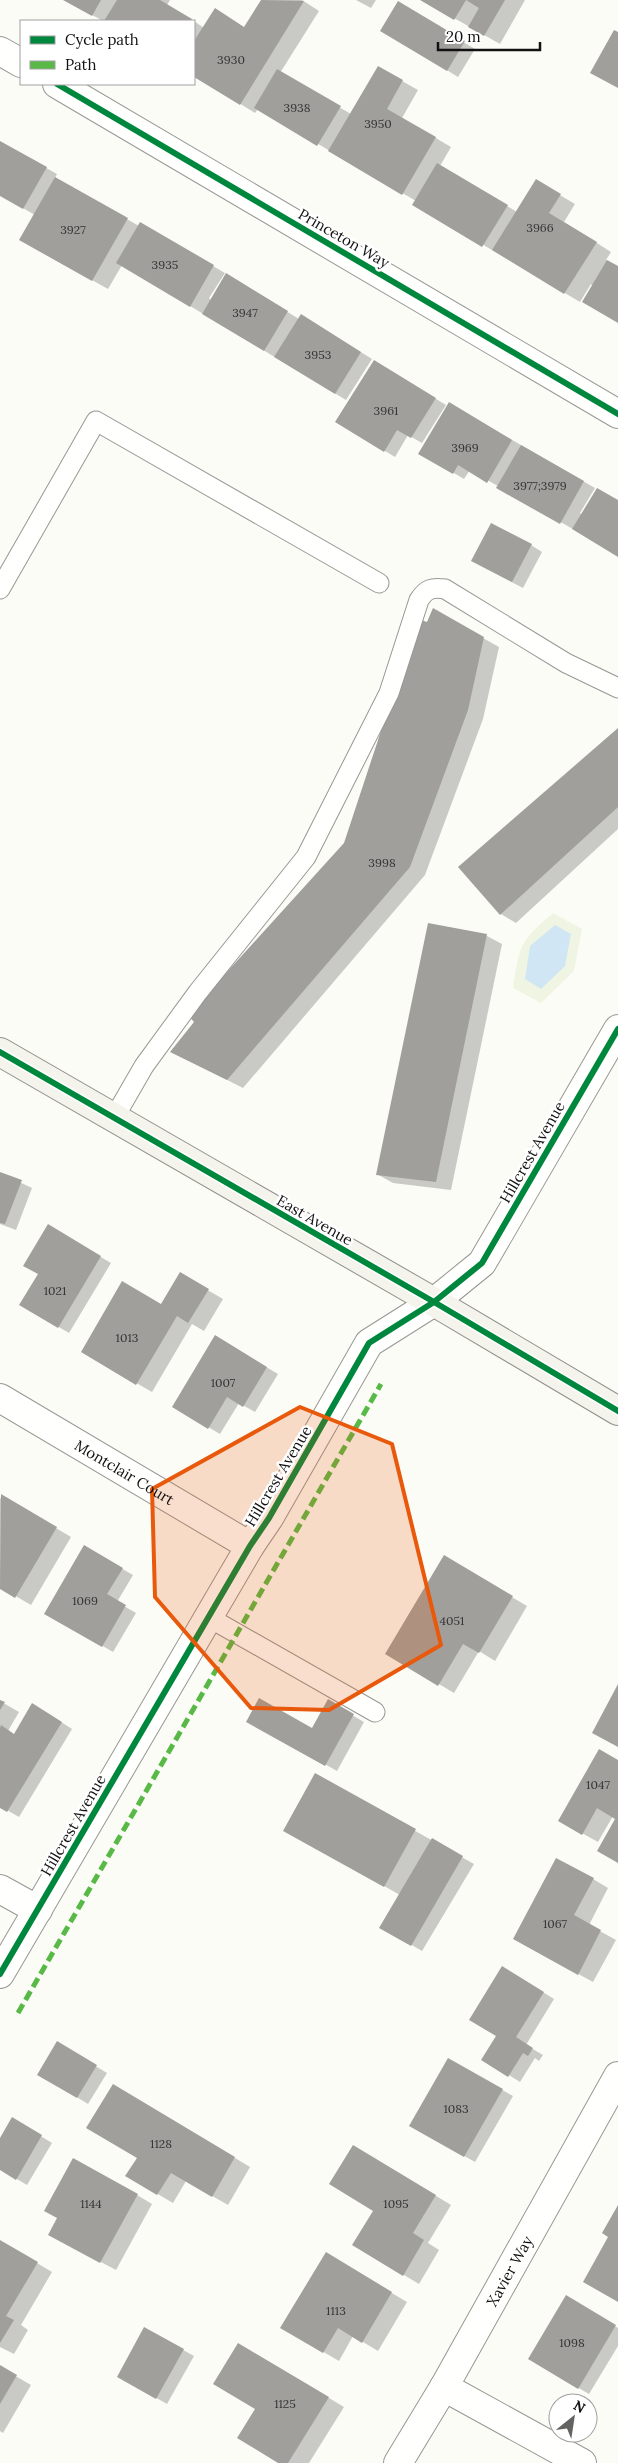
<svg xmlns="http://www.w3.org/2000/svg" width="618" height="2463" viewBox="0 0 618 2463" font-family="Lora,serif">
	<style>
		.pitch { fill: #eff5e2 }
		.water { fill: #d0e6f4 }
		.shadow { fill: #0003 }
		.building { fill: #a09f9c }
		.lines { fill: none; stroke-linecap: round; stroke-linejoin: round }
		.service-casing { stroke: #979795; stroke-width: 21 }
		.minor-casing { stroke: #979795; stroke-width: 30 }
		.secondary-casing { stroke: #8d8d8b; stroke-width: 30 }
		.service { stroke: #fffffe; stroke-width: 19 }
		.minor { stroke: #fffffe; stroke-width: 28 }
		.secondary { stroke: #f5f4ec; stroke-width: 28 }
		.quiet { stroke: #58b947; stroke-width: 5; stroke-dasharray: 10 5; stroke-linecap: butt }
		.cycleway-casing { stroke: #fff; stroke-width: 9 }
		.cycleway { stroke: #00873e; stroke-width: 6 }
		.marked { fill: #e8590c; fill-opacity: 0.2; stroke: #e8590c; stroke-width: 4; stroke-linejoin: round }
		.labels { text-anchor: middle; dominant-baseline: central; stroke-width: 5; stroke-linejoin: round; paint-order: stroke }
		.number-label { font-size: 12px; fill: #353434 }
		.street-label { font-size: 15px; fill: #111; stroke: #fff }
	</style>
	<rect width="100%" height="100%" fill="#fcfcf7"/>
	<path class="pitch" d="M553,913L582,929L574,971L541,1003L513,988C520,945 519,942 553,913Z"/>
	<polygon class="water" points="555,925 571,934 565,966 541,989 525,979 530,946"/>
	<g class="shadow">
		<polygon points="65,0 170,0 167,5 193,21 103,21"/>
		<polygon points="262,0 302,0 319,11 280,73 351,114 379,68 418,90 402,118 451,147 440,166 517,212 536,181 575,204 564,222 611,252 606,260 618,267 618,322 591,284 580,302 414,204 416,201 258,109 255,113 194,75 194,21 204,28 245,28"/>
		<polygon points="356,0 376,0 371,8"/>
		<polygon points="422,0 525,0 500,44"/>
		<polygon points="399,3 475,49 458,77 382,30"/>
		<polygon points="0,142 57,174 55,178 139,226 141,224 225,273 209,298 211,300 237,281 299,319 312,322 372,359 346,400 122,265 108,289 20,240 35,215 0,195"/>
		<polygon points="374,361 446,405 422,443 408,435 395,457 337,422"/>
		<polygon points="450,404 595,488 580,513 582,515 618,501 618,555 470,470 464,479 420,453"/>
		<polygon points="531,545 542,552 523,588 483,567"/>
		<polygon points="433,610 499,647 483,719 425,875 243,1088 172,1052 345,843"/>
		<polygon points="618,729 618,829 516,923 501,914"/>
		<polygon points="429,925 487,936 502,944 451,1190 393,1183 377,1174"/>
		<polygon points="0,1173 32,1188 16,1230 0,1224"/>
		<polygon points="48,1226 111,1263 69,1333 21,1305 39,1274"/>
		<polygon points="180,1274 223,1299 204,1331 192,1324 152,1392 82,1352 161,1305"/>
		<polygon points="216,1337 278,1374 255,1412 239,1403 220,1434 174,1407"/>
		<polygon points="2,1496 71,1537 31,1605 0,1587 0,1499"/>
		<polygon points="84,1547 133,1575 117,1602 136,1613 113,1652 46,1613"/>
		<polygon points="445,1557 527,1606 495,1661 479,1651 454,1693 387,1653"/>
		<polygon points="0,1701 19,1712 8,1731 15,1735 44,1711 72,1729 19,1817 0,1806"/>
		<polygon points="328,1701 364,1722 337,1771 248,1721 312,1730"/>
		<polygon points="618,1762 618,1861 617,1818 613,1816 598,1842 560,1821"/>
		<polygon points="316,1775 474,1864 422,1951 381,1927 400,1895 285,1830"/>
		<polygon points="593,1879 608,1888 589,1925 616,1940 593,1982 529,1947"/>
		<polygon points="514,1974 554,1999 526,2045 543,2055 539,2061 535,2058 520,2082 483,2059 498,2035"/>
		<polygon points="57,2043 107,2073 88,2104 39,2074"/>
		<polygon points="448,2060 513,2096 475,2162 411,2126"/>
		<polygon points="129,2094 250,2167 228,2205 186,2181 173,2203 127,2176 138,2157"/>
		<polygon points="13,2119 52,2143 27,2185 0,2169 0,2140"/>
		<polygon points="369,2155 451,2205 428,2243 439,2250 419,2284 354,2245 375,2210"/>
		<polygon points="137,2195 152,2204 116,2270 65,2243"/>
		<polygon points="0,2241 52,2272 21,2325 28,2330 14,2354 0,2347"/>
		<polygon points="326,2254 407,2302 378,2351 353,2336 339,2361 282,2328"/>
		<polygon points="566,2297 618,2328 618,2346 589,2394 529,2359"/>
		<polygon points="145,2329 194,2356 167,2404 118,2376"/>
		<polygon points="254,2353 344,2407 309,2463 280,2463 257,2409"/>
		<polygon points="0,2367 31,2385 3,2433 0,2431"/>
	</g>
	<g class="building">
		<polygon points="63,0 101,0 92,16"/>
		<polygon points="117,0 160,0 192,19 190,21 104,21"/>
		<polygon points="261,0 304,1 240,105 194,77 194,41 215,8 244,27"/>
		<polygon points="420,0 466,0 454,20"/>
		<polygon points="466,0 505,0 484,36 468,27 479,8"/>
		<polygon points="398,1 465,41 447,71 380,31"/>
		<polygon points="614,30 618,32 618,88 590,73"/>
		<polygon points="378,66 403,80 387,109 436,137 402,195 328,151"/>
		<polygon points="277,69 341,106 317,146 254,108"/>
		<polygon points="0,141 47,167 23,209 0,196"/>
		<polygon points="437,163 508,205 482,247 412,205"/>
		<polygon points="55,177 128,218 92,281 19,240"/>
		<polygon points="536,179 561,194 549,213 597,242 564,294 492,250"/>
		<polygon points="140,222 214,265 190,307 116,263"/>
		<polygon points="607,260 618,266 618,323 582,302"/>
		<polygon points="226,273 288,311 264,351 202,314"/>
		<polygon points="301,314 361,352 335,394 274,357"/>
		<polygon points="374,360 436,398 411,438 397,430 384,452 335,422"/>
		<polygon points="449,402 512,440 487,483 458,465 453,474 418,454"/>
		<polygon points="521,445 584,481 560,524 496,488"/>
		<polygon points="597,488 618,500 618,557 572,529"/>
		<polygon points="491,523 532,544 512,582 471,561"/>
		<polygon points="433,608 484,637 468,710 410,867 227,1080 170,1052 194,1022 188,1015 344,843 418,619 427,622"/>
		<polygon points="618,728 618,807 500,915 458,867"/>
		<polygon points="428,923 487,934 436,1182 376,1175"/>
		<polygon points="0,1172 22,1180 5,1224 0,1223"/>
		<polygon points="48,1224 101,1256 58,1328 19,1305 38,1274 23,1266"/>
		<polygon points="180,1272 209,1289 188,1323 177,1316 136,1385 81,1352 122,1281 161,1304"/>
		<polygon points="215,1335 267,1367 243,1407 227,1397 208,1429 172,1407"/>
		<polygon points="1,1494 57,1527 15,1598 0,1589"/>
		<polygon points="84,1545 123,1568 107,1594 126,1605 102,1647 44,1614"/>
		<polygon points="444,1555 513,1596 479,1653 463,1644 438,1686 385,1654"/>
		<polygon points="618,1684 618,1747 592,1733"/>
		<polygon points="259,1698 312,1728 328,1699 354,1714 325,1766 246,1722"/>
		<polygon points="0,1700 5,1702 0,1710"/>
		<polygon points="32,1703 62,1722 7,1812 0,1808 0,1728 1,1725 14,1734"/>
		<polygon points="599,1749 618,1760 618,1863 597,1851 615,1819 597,1808 582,1835 558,1821"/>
		<polygon points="315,1773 416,1829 384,1887 283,1831"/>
		<polygon points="432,1838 463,1856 411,1946 379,1928"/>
		<polygon points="556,1858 594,1878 574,1915 601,1930 578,1975 513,1939"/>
		<polygon points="502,1966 544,1992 516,2037 533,2048 528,2056 523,2053 508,2077 481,2060 496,2036 469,2020"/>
		<polygon points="57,2041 97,2065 77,2098 37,2075"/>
		<polygon points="448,2058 503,2089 464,2157 409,2126"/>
		<polygon points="113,2084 235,2157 212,2197 171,2173 157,2195 125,2176 137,2158 86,2128"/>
		<polygon points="12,2117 42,2135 16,2180 0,2170 0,2138"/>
		<polygon points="353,2145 436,2195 413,2233 424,2240 403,2276 352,2245 373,2211 329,2184"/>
		<polygon points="73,2158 138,2194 100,2263 48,2235 57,2218 44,2211"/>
		<polygon points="618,2205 618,2302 583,2282 608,2237 602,2233"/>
		<polygon points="0,2240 38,2262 6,2316 14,2320 0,2343"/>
		<polygon points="326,2252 392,2292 362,2343 338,2328 323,2353 280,2328"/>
		<polygon points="566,2295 616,2325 578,2389 528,2359"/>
		<polygon points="144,2327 184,2349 156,2399 117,2377"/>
		<polygon points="238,2343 329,2397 288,2463 278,2463 237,2438 255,2409 213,2384"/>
		<polygon points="0,2365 17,2375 0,2404"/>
	</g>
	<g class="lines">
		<g class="service-casing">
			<g id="service">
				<polyline points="0,589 96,421 379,583"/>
				<path d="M114,1118L144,1066L198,992L306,857L389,693L419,600C426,589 432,587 445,589L566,663L618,688"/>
				<polyline points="208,1617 375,1712"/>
			</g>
		</g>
		<g class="minor-casing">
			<g id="minor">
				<polyline points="0,51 21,63"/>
				<polyline points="57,84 618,414"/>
				<path id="s1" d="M0,1398L250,1546"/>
				<polyline points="0,1889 38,1910"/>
				<polyline points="0,1974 250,1546 269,1518 369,1343 434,1302 482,1263 618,1029"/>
				<polyline points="444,2387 582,2463"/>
				<path id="s2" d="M398,2463L444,2387L618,2076"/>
			</g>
		</g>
		<g class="secondary-casing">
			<polyline id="secondary" points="0,1052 434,1302 618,1411"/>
		</g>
		<use href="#service" class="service"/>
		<use href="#minor" class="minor"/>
		<use href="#secondary" class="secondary"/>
		<polyline class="quiet" points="18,2013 381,1384"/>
		<g class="cycleway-casing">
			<g id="cycleway">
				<polyline points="57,84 618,414"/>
				<polyline points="0,1052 434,1302 618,1411"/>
				<polyline points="0,1974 250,1546 269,1518 369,1343 434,1302 482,1263 618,1029"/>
			</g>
		</g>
		<use href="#cycleway" class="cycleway"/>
	</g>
	<path class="marked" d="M300,1407L392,1444L441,1645L329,1710L251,1708L155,1597L152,1489Z"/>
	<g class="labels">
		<g class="number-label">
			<text x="231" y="59">3930</text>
			<text x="297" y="107">3938</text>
			<text x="378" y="123">3950</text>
			<text x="540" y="227">3966</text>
			<text x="73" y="229">3927</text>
			<text x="165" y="264">3935</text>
			<text x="245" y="312">3947</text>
			<text x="318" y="354">3953</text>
			<text x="386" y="410">3961</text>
			<text x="465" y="447">3969</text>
			<text x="540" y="485">3977;3979</text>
			<text x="382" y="862">3998</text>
			<text x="55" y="1290">1021</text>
			<text x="127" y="1337">1013</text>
			<text x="223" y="1382">1007</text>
			<text x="85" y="1600">1069</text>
			<text x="452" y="1620">4051</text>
			<text x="598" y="1784">1047</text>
			<text x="555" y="1923">1067</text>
			<text x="456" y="2108">1083</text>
			<text x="161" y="2143">1128</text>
			<text x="91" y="2203">1144</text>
			<text x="396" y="2203">1095</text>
			<text x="336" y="2310">1113</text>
			<text x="572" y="2342">1098</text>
			<text x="285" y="2403">1125</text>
		</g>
		<g class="street-label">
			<text transform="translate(344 238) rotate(30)">Princeton Way</text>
			<text transform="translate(532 1152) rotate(-60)">Hillcrest Avenue</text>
			<text transform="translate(315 1220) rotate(30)">East Avenue</text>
			<text stroke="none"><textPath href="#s1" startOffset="145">Montclair Court</textPath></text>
			<text transform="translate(278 1476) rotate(-59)">Hillcrest Avenue</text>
			<text transform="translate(73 1825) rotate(-60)">Hillcrest Avenue</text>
			<text stroke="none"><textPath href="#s2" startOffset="222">Xavier Way</textPath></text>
		</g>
	</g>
	<rect x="20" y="20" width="175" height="65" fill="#ffffff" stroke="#a0a0a0"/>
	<rect x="30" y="36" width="25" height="8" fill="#00873e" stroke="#a0a0a0"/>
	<text x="65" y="45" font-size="15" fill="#111111">Cycle path</text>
	<rect x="30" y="61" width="25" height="8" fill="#58b947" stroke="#a0a0a0"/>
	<text x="65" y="70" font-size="15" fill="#111111">Path</text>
	<g transform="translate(573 2418) rotate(30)"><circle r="24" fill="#ffffff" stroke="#a0a0a0"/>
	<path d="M0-4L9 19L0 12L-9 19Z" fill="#636362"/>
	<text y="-8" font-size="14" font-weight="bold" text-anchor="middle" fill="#111111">N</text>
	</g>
	<path d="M438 42v8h102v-8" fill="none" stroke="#111111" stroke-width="2.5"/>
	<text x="446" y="42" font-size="15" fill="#111111" stroke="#ffffff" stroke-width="4" paint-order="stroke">20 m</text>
</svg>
